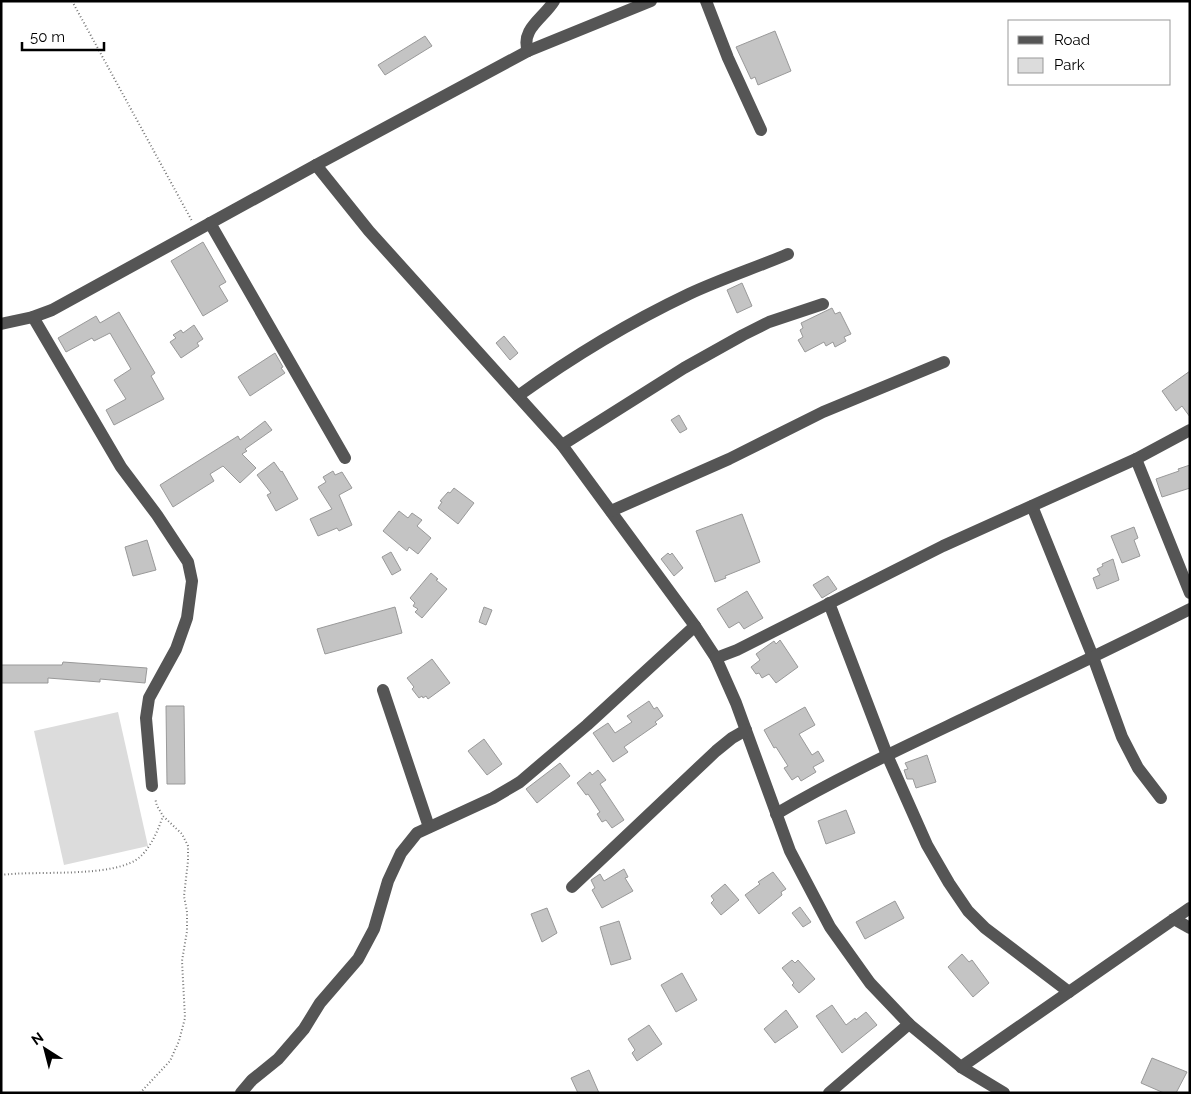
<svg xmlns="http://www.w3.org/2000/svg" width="1191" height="1094" viewBox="0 0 1191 1094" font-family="Raleway,sans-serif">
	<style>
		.green { fill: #dcdcdc }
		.building { fill: #c4c4c4; stroke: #999 }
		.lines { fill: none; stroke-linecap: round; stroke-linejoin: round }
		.path { stroke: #777; stroke-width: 2; stroke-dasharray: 1 2.5; stroke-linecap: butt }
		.minor { stroke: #555; stroke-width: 12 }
	</style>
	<rect width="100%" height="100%" fill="#fff"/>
	<polygon class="green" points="118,712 148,846 64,865 34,731"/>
	<g class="building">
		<polygon points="775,31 791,71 758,85 755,77 751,79 736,47"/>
		<polygon points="425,36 432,46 385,75 378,65"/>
		<polygon points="203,242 226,282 219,286 228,301 203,316 171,261"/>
		<polygon points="742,283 752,306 737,313 727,290"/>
		<polygon points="832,308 835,314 840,312 851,334 844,337 846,341 835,347 833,342 826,346 824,342 805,352 798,340 803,337 800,330 803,328 801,323"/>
		<polygon points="119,312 155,373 151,376 164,399 114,425 106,410 126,399 114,380 131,369 110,333 94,341 92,338 66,352 58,338 96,316 100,323"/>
		<polygon points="194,325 203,339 197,343 199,346 181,358 170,342 176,338 173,335 181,330 183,333"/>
		<polygon points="504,336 518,353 510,360 496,343"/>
		<polygon points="275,353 283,367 281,368 285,373 250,396 238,377"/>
		<polygon points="1190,371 1190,417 1182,406 1176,411 1162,391"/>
		<polygon points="679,415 687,429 680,433 671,420"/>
		<polygon points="265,421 272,430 245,449 247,451 242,454 256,468 240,483 223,466 210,474 214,481 173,507 160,485 238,436 240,440"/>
		<polygon points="274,462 281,472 282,471 298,499 276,511 267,495 271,493 257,475"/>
		<polygon points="1190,465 1190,488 1162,497 1156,479 1179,471 1178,469"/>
		<polygon points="333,471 335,475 342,472 352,488 339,495 352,525 339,531 337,528 318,536 310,519 332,509 318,487 326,482 323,477"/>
		<polygon points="454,488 474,503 458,524 438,508 442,502 440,501 448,492 450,493"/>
		<polygon points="399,511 408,518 412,513 422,520 417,526 431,538 418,554 409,547 407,551 383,531"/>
		<polygon points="742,514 760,562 725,576 726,578 715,582 696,531"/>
		<polygon points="1134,527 1138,538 1134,540 1140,556 1122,563 1111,536"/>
		<polygon points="147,540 156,570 133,576 125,547"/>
		<polygon points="391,552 401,570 392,575 382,557"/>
		<polygon points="668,553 670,555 672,553 683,568 674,576 661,559"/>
		<polygon points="1113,559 1119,580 1097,589 1093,578 1100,575 1097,569 1103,566 1102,564"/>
		<polygon points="431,573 438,579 436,580 447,589 422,618 415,612 418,609 413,606 415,603 410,598"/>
		<polygon points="828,576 837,589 822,598 813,585"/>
		<polygon points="747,591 763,618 744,629 739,622 729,628 717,609"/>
		<polygon points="395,607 402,633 325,654 317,629"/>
		<polygon points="484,607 492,610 486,625 479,622"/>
		<polygon points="780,640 798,667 776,683 769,674 762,678 759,673 756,674 751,667 760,660 756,654 774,641 776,644"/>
		<polygon points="432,659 450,683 428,699 426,696 423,698 422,696 419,698 412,689 414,687 407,678"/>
		<polygon points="63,662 147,668 145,683 100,679 100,682 48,678 48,683 1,683 1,665 62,665"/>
		<polygon points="649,701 654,709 657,707 663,716 655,722 657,724 624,747 628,752 613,762 593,733 608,723 615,733 632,722 627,716"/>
		<polygon points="166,706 184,706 185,784 167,784"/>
		<polygon points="805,707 815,725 799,734 812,755 818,751 824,761 813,767 816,772 801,781 798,776 792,780 784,768 788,766 776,747 774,748 764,730"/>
		<polygon points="484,739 502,764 487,775 468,751"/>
		<polygon points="927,755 936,782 916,788 913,779 907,779 904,770 908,769 905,763"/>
		<polygon points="560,763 570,776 537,803 526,789"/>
		<polygon points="598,770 606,780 600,784 624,820 612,828 606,820 602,822 597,814 600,812 588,794 586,795 577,783 590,772 592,775"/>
		<polygon points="846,810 855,833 826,844 818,821"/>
		<polygon points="624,869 628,877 625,878 633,891 602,908 592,890 595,888 591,880 600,874 604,881"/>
		<polygon points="773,872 786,889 781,892 782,895 759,914 745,895 760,884 758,882"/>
		<polygon points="725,884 739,900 721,915 711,903 714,900 711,896"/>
		<polygon points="895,901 904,918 865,939 856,922"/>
		<polygon points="800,907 811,922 803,927 792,913"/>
		<polygon points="547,908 557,933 542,942 531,914"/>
		<polygon points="619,921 631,959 611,965 600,927"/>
		<polygon points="962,954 969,962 972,960 989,983 973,997 948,967"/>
		<polygon points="792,960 795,963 798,960 815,979 799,993 792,985 794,983 782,968"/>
		<polygon points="682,973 697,1000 676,1012 661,985"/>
		<polygon points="832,1005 846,1025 855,1018 856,1020 866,1012 877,1025 842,1053 816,1016"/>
		<polygon points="786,1010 798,1027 775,1043 764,1029"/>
		<polygon points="649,1025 662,1044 637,1061 632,1053 635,1050 628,1039"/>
		<polygon points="1152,1058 1187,1072 1176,1093 1164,1093 1141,1083"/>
		<polygon points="589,1070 599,1093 578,1093 571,1078"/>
	</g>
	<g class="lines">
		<g class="path">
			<polyline points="72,1 192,221"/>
			<path d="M1,875C36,870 117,879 141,856C152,845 158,830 163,816"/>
			<polyline points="140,1093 170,1061 179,1041 185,1018 182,961 187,931 187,912 184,896 188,861 188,846 182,834 163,816 157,806 155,798"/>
		</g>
		<g class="minor">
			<polyline points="706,1 728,58 761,130"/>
			<path d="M528,51C520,29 544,18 554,1"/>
			<polyline points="316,165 369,231 562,445 695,626 716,658 736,703 790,851 830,927 870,983 909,1024 961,1067 1004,1093"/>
			<polyline points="210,223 345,458"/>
			<polyline points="33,317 121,467 157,515 188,562 192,581 187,618 176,649 149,698 146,718 152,786"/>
			<polyline points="1,324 33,317 52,310 316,165 528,51 651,1"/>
			<path d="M518,396C572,357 628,323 689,294C721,279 755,268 788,254"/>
			<polyline points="562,445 684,368 743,335 769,322 823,304"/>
			<polyline points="1136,459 1190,593"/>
			<polyline points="1032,506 1093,657 1122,737 1138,768 1161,798"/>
			<polyline points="611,511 729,459 823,412 944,362"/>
			<polyline points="829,603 887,755 927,845 949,883 968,911 985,928 1069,992"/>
			<polyline points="716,658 737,650 943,546 1136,459 1190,430"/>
			<polyline points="383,690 429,827"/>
			<path d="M776,814C839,777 904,747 969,716C1043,681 1116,646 1190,609"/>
			<polyline points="572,887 716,751 732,738 746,730"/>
			<polyline points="1174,919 1190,928"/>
			<polyline points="961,1067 1190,908"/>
			<polyline points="241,1093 252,1080 278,1059 304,1029 320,1003 358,959 374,929 388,881 401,853 417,833 493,798 520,782 587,725 695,626"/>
			<polyline points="829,1093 909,1024"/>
		</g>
	</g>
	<rect width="1191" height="1094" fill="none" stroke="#000000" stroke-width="5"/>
	<rect x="1008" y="20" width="162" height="65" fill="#ffffff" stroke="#999999"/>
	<rect x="1018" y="36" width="25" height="8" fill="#555555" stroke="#999999"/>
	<text x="1054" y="45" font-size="15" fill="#000000">Road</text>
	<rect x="1018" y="58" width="25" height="15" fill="#dcdcdc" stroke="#999999"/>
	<text x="1054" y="70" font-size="15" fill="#000000">Park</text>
	<g transform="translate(45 1049) rotate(324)" stroke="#ffffff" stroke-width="4" paint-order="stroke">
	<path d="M0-4L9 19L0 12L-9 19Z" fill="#000000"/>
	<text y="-8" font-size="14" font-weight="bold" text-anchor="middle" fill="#000000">N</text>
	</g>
	<path d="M22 42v8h82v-8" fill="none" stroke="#000000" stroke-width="2.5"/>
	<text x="30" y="42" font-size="15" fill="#000000" stroke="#ffffff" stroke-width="4" paint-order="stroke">50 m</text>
</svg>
